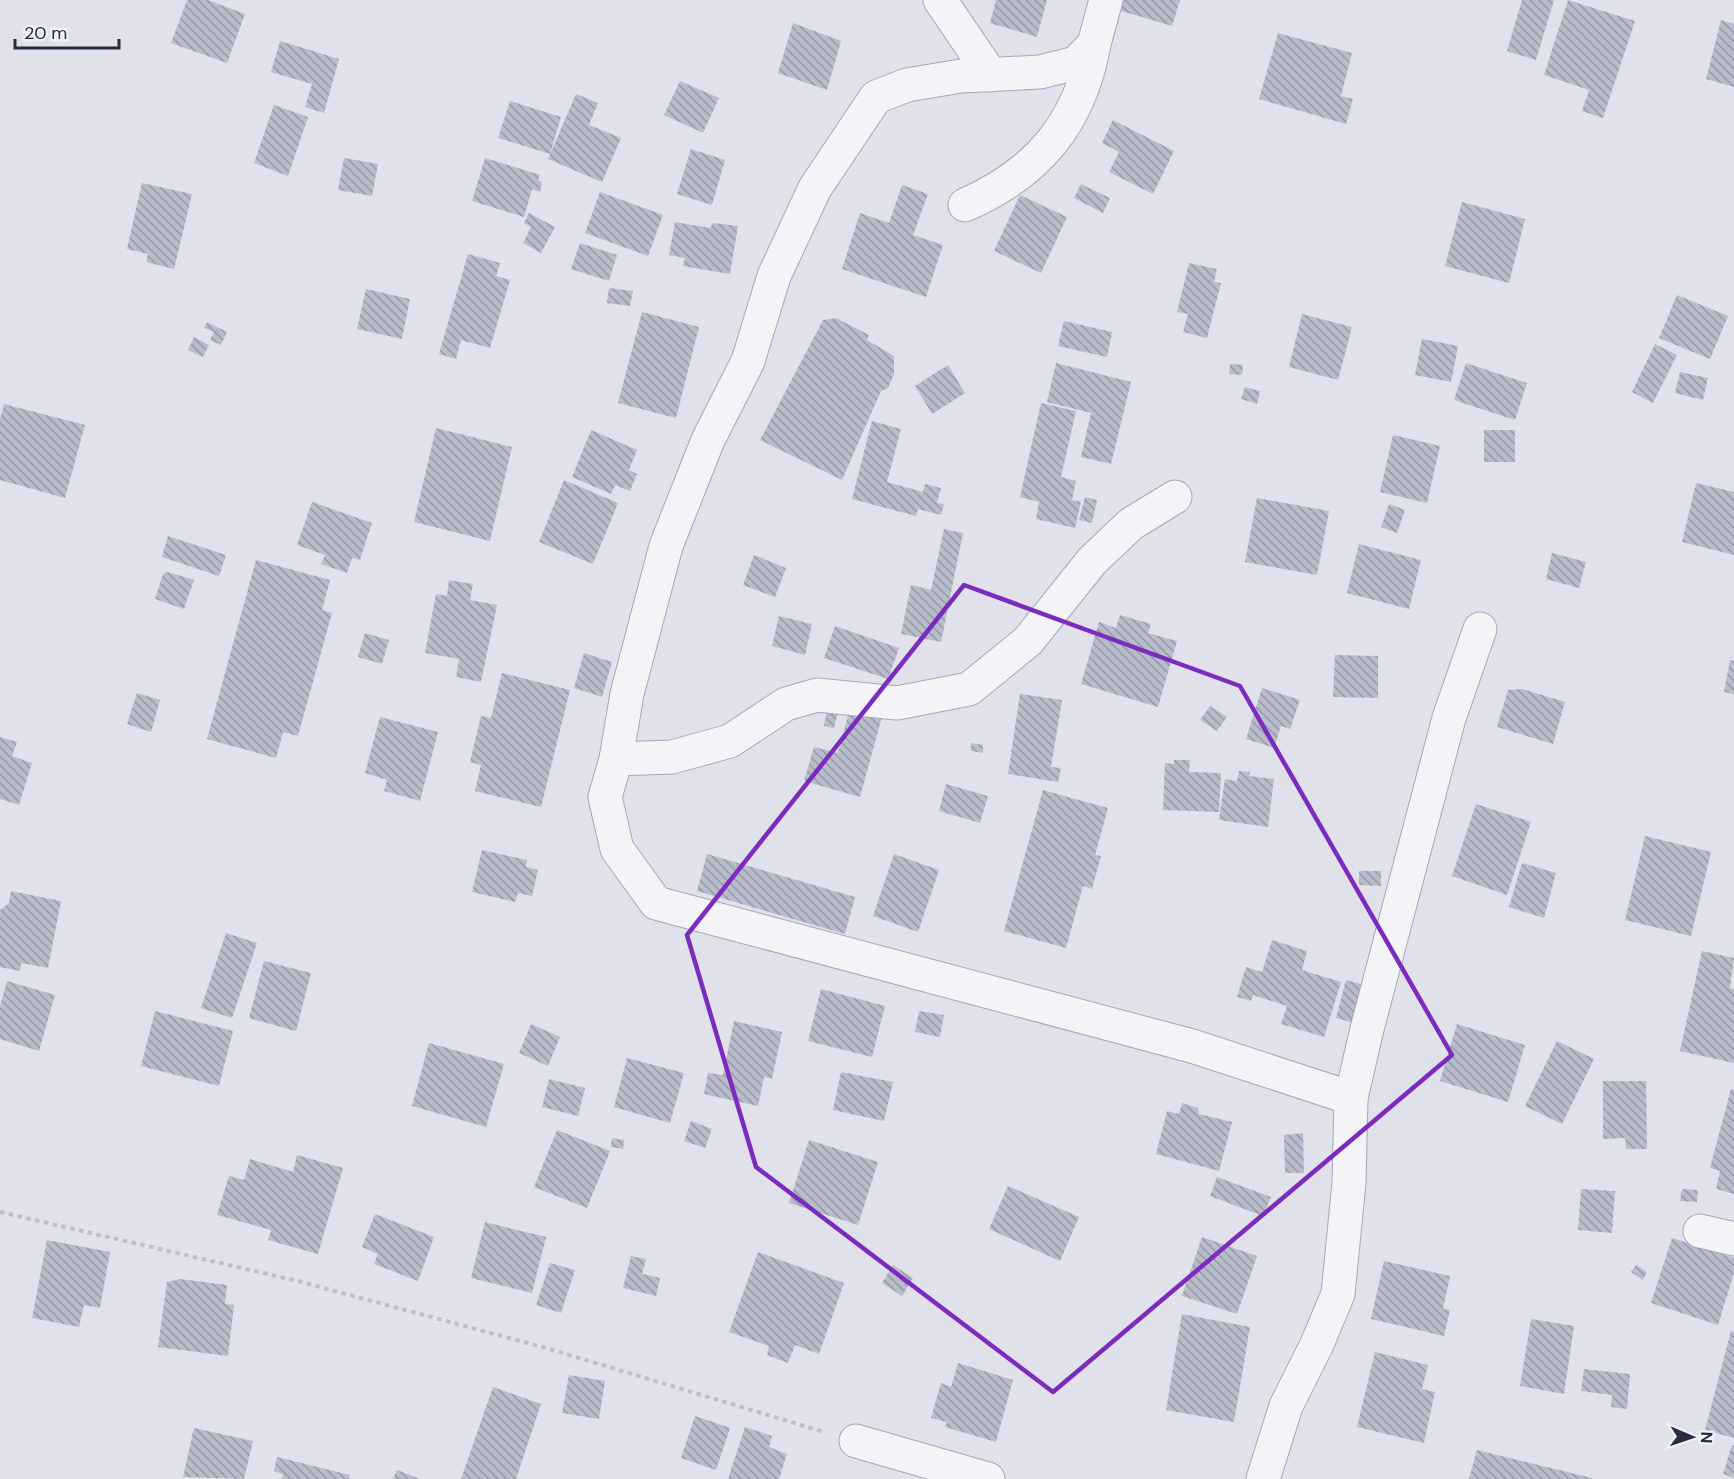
<svg xmlns="http://www.w3.org/2000/svg" width="1734" height="1479" viewBox="0 0 1734 1479" font-family="'DM Sans',sans-serif">
	<style>
		.building { fill: url(#building-back-hatch) }
		.lines { fill: none; stroke-linecap: round; stroke-linejoin: round }
		.minor-casing { stroke: #a5a7b5; stroke-width: 35 }
		.path { stroke: #bebfc9; stroke-width: 4; stroke-dasharray: 4.5 4.5; stroke-linecap: butt }
		.minor { stroke: #f3f3f8; stroke-width: 33 }
		.marked { fill: none; stroke: #7b2cbf; stroke-width: 4.5; stroke-linejoin: round }
	</style>
	<defs>
		<pattern id="building-back-hatch" width="6" height="6" patternUnits="userSpaceOnUse" patternTransform="scale(1.5)"><rect width="6" height="6" fill="#b9bcca"/><path d="M-1 5l2 2M0 0l6 6M5-1l2 2" fill="none" stroke="#9699a6"/></pattern>
	</defs>
	<rect width="100%" height="100%" fill="#e0e1ea"/>
	<g class="building">
		<polygon points="187,0 208,0 245,14 227,63 171,43"/>
		<polygon points="996,0 1047,0 1037,37 990,23"/>
		<polygon points="1121,0 1180,0 1172,26 1118,10"/>
		<polygon points="1522,0 1554,0 1536,60 1507,51"/>
		<polygon points="1568,0 1635,21 1603,118 1582,111 1589,90 1544,75"/>
		<polygon points="1721,20 1734,24 1734,87 1706,79"/>
		<polygon points="793,23 841,41 827,90 778,73"/>
		<polygon points="1278,33 1352,53 1341,96 1353,99 1346,124 1259,99"/>
		<polygon points="280,41 339,59 324,113 305,107 312,84 271,72"/>
		<polygon points="680,81 719,98 703,133 664,115"/>
		<polygon points="576,94 598,103 589,125 621,138 602,182 548,159"/>
		<polygon points="510,101 561,117 550,154 498,138"/>
		<polygon points="274,105 308,117 288,176 254,163"/>
		<polygon points="1113,120 1174,151 1153,194 1109,172 1119,152 1102,143"/>
		<polygon points="691,149 725,160 712,205 677,194"/>
		<polygon points="344,158 378,164 372,196 338,190"/>
		<polygon points="485,158 540,175 538,180 542,183 540,192 532,189 524,217 472,201"/>
		<polygon points="142,183 192,194 174,269 146,262 148,254 127,249"/>
		<polygon points="1081,184 1110,198 1103,213 1074,198"/>
		<polygon points="902,185 928,194 913,235 943,245 926,297 842,269 860,213 889,223"/>
		<polygon points="600,192 663,215 648,256 585,233"/>
		<polygon points="1020,195 1067,217 1041,273 994,251"/>
		<polygon points="1462,202 1525,219 1509,283 1445,266"/>
		<polygon points="529,213 555,227 541,253 523,243 531,227 524,223"/>
		<polygon points="675,222 710,228 713,223 738,226 730,274 683,266 685,258 669,255"/>
		<polygon points="580,243 617,255 609,281 571,269"/>
		<polygon points="468,254 500,263 496,276 510,280 490,348 461,340 456,359 439,354"/>
		<polygon points="1189,263 1217,269 1214,282 1221,283 1207,338 1183,332 1188,314 1177,312"/>
		<polygon points="609,288 633,291 630,306 607,303"/>
		<polygon points="366,289 410,299 402,339 357,329"/>
		<polygon points="1677,295 1728,316 1710,359 1659,338"/>
		<polygon points="642,312 699,327 676,418 618,403"/>
		<polygon points="1302,314 1352,327 1338,380 1289,367"/>
		<polygon points="836,318 869,335 867,340 894,356 894,374 888,388 881,391 842,480 760,440 823,320"/>
		<polygon points="1064,321 1112,332 1107,357 1058,346"/>
		<polygon points="207,322 227,332 221,345 210,340 214,332 204,328"/>
		<polygon points="194,337 209,345 203,357 188,350"/>
		<polygon points="1422,339 1458,346 1451,382 1415,375"/>
		<polygon points="1655,344 1677,355 1653,403 1632,392"/>
		<polygon points="1056,363 1131,382 1111,464 1081,457 1091,413 1047,402"/>
		<polygon points="1466,363 1527,383 1515,420 1454,400"/>
		<polygon points="1230,364 1243,365 1242,375 1229,374"/>
		<polygon points="948,365 965,393 932,414 915,386"/>
		<polygon points="1680,372 1708,378 1703,400 1675,393"/>
		<polygon points="1245,387 1260,391 1257,404 1241,399"/>
		<polygon points="1041,403 1076,411 1061,477 1076,481 1072,500 1081,502 1075,528 1036,519 1039,502 1020,497"/>
		<polygon points="4,404 85,425 65,498 0,480 0,419"/>
		<polygon points="872,421 901,429 887,482 923,492 925,484 941,488 937,503 944,504 941,515 918,509 916,516 852,499"/>
		<polygon points="436,428 512,447 490,541 414,522"/>
		<polygon points="591,430 637,450 629,470 637,474 630,491 615,485 611,494 572,477"/>
		<rect x="1484" y="430" width="31" height="32"/>
		<polygon points="1393,435 1440,446 1427,503 1380,492"/>
		<polygon points="564,480 618,503 593,564 539,542"/>
		<polygon points="1696,483 1734,492 1734,555 1682,542"/>
		<polygon points="1085,497 1097,500 1092,523 1079,520"/>
		<polygon points="1257,498 1329,511 1317,575 1245,562"/>
		<polygon points="312,502 372,523 360,560 352,558 347,573 321,564 325,555 297,545"/>
		<polygon points="1389,504 1405,510 1397,533 1381,527"/>
		<polygon points="944,529 963,533 941,642 901,634 911,585 931,590"/>
		<polygon points="168,536 226,555 219,576 162,557"/>
		<polygon points="1359,544 1421,560 1409,609 1347,593"/>
		<polygon points="1552,553 1586,562 1579,588 1546,579"/>
		<polygon points="754,555 786,568 775,597 743,585"/>
		<polygon points="256,560 330,580 322,610 332,613 298,736 283,732 276,758 207,739"/>
		<polygon points="168,572 194,580 184,609 155,599 163,574"/>
		<polygon points="449,580 473,584 470,600 497,605 481,682 456,677 459,659 425,653 436,594 447,596"/>
		<polygon points="1120,615 1151,624 1148,633 1177,641 1158,707 1081,684 1099,622 1116,628"/>
		<polygon points="779,616 812,624 805,655 772,646"/>
		<polygon points="835,626 899,648 888,679 824,658"/>
		<polygon points="365,633 389,640 382,664 358,657"/>
		<polygon points="584,653 612,662 602,697 574,688"/>
		<polygon points="1335,655 1378,656 1378,698 1333,697"/>
		<polygon points="1730,660 1734,661 1734,694 1724,692"/>
		<polygon points="502,673 570,690 541,807 475,791 481,765 470,762 481,716 491,718"/>
		<polygon points="1262,688 1300,700 1290,729 1281,726 1274,748 1246,739"/>
		<polygon points="1522,689 1565,702 1553,744 1497,727 1508,690"/>
		<polygon points="137,693 160,700 151,732 127,724"/>
		<polygon points="1020,694 1062,700 1051,767 1061,768 1058,782 1008,774"/>
		<polygon points="851,704 883,713 860,797 804,781 814,747 838,753"/>
		<polygon points="1210,706 1227,717 1217,731 1200,720"/>
		<polygon points="827,710 838,712 834,728 824,726"/>
		<polygon points="380,717 438,732 420,801 384,791 387,780 365,773"/>
		<polygon points="0,737 17,742 12,756 32,763 19,805 0,799"/>
		<polygon points="971,743 983,745 983,753 971,751"/>
		<polygon points="1174,760 1190,760 1189,772 1221,773 1219,812 1163,810 1165,763 1174,764"/>
		<polygon points="1239,771 1250,772 1249,776 1274,779 1268,827 1219,820 1225,779 1237,781"/>
		<polygon points="946,784 988,796 980,823 939,811"/>
		<polygon points="1043,790 1108,808 1095,855 1101,856 1092,889 1083,886 1066,948 1004,931"/>
		<polygon points="1476,804 1531,822 1507,895 1452,876"/>
		<polygon points="1645,836 1711,852 1691,936 1625,920"/>
		<polygon points="482,850 527,860 526,867 538,870 532,896 518,893 515,902 472,892"/>
		<polygon points="707,854 855,897 845,934 697,891"/>
		<polygon points="894,854 939,870 918,932 873,916"/>
		<polygon points="1522,863 1556,873 1544,918 1509,907"/>
		<polygon points="1359,871 1381,871 1381,886 1359,885"/>
		<polygon points="11,891 61,901 48,968 21,963 20,971 0,967 0,910 9,903"/>
		<polygon points="226,933 257,943 232,1018 201,1008"/>
		<polygon points="1272,940 1307,951 1302,970 1341,982 1324,1037 1281,1024 1287,1006 1253,995 1251,1001 1237,997 1246,967 1262,972"/>
		<polygon points="1702,951 1734,958 1730,988 1734,989 1734,1063 1680,1051"/>
		<polygon points="264,961 311,973 296,1031 249,1018"/>
		<polygon points="1346,980 1368,986 1358,1024 1336,1018"/>
		<polygon points="7,981 55,995 39,1051 0,1039 0,1006"/>
		<polygon points="821,989 885,1006 872,1057 808,1041"/>
		<polygon points="155,1011 233,1031 219,1086 141,1066"/>
		<polygon points="919,1011 944,1015 940,1037 915,1032"/>
		<polygon points="734,1021 782,1032 772,1079 764,1077 758,1106 704,1094 708,1073 723,1075"/>
		<polygon points="531,1024 560,1037 548,1066 519,1053"/>
		<polygon points="1457,1024 1525,1045 1508,1102 1440,1081"/>
		<polygon points="1557,1041 1594,1059 1562,1124 1525,1106"/>
		<polygon points="429,1043 504,1064 486,1127 412,1106"/>
		<polygon points="627,1058 684,1073 670,1123 614,1107"/>
		<polygon points="841,1072 893,1082 884,1121 833,1110"/>
		<polygon points="549,1079 585,1088 578,1116 542,1107"/>
		<polygon points="1603,1081 1646,1081 1647,1149 1626,1149 1625,1138 1603,1139"/>
		<polygon points="1731,1089 1734,1090 1734,1194 1716,1189 1720,1171 1710,1168"/>
		<polygon points="1182,1103 1198,1108 1199,1114 1232,1122 1219,1171 1156,1154 1167,1111 1179,1114"/>
		<polygon points="691,1121 712,1129 705,1148 684,1141"/>
		<polygon points="557,1130 610,1151 587,1208 534,1187"/>
		<polygon points="1303,1133 1304,1173 1285,1173 1284,1135"/>
		<polygon points="612,1138 624,1140 623,1149 611,1147"/>
		<polygon points="809,1140 878,1162 858,1225 789,1203"/>
		<polygon points="297,1155 343,1168 318,1254 268,1240 271,1230 217,1215 229,1176 244,1180 250,1159 293,1172"/>
		<polygon points="1217,1177 1271,1197 1263,1216 1210,1196"/>
		<polygon points="1008,1186 1079,1217 1060,1261 989,1229"/>
		<polygon points="1581,1189 1615,1191 1612,1233 1578,1230"/>
		<polygon points="1682,1189 1698,1190 1697,1202 1680,1201"/>
		<polygon points="375,1214 434,1237 418,1281 374,1264 378,1254 362,1247"/>
		<polygon points="485,1222 546,1237 532,1293 471,1278"/>
		<polygon points="1202,1237 1257,1256 1237,1314 1182,1296"/>
		<polygon points="1672,1238 1734,1258 1734,1273 1718,1325 1651,1303"/>
		<polygon points="47,1240 110,1252 100,1308 84,1305 79,1327 32,1318"/>
		<polygon points="758,1252 844,1283 819,1354 795,1345 788,1363 767,1355 769,1346 729,1332"/>
		<polygon points="631,1256 646,1259 642,1274 660,1278 656,1296 623,1288"/>
		<polygon points="1384,1261 1450,1276 1443,1309 1450,1310 1444,1336 1371,1319"/>
		<polygon points="550,1263 575,1270 561,1313 536,1305"/>
		<polygon points="893,1265 913,1278 902,1296 882,1283"/>
		<polygon points="1636,1265 1647,1272 1643,1280 1631,1272"/>
		<polygon points="180,1279 227,1285 225,1304 234,1305 228,1356 158,1347 167,1282"/>
		<polygon points="1182,1314 1250,1327 1234,1422 1166,1410"/>
		<polygon points="1531,1319 1574,1326 1564,1394 1520,1386"/>
		<polygon points="1731,1331 1734,1332 1734,1438 1705,1430"/>
		<polygon points="1375,1352 1428,1365 1422,1389 1435,1392 1424,1443 1357,1427"/>
		<polygon points="958,1363 1013,1380 996,1442 945,1427 947,1422 931,1418 941,1383 951,1387"/>
		<polygon points="1584,1369 1630,1374 1627,1409 1611,1407 1612,1395 1581,1391"/>
		<polygon points="569,1375 605,1381 599,1419 562,1413"/>
		<polygon points="493,1387 541,1404 516,1479 461,1479"/>
		<polygon points="695,1416 730,1428 716,1470 681,1458"/>
		<polygon points="745,1427 772,1436 769,1447 787,1454 779,1479 728,1479"/>
		<polygon points="194,1428 253,1441 244,1479 183,1477"/>
		<polygon points="1732,1445 1734,1446 1734,1478 1723,1474"/>
		<polygon points="1477,1450 1592,1478 1592,1479 1469,1479"/>
		<polygon points="277,1457 350,1475 349,1479 282,1479 283,1474 274,1471"/>
		<polygon points="397,1470 420,1479 393,1479"/>
	</g>
	<g class="lines">
		<g class="minor-casing">
			<g id="minor">
				<polyline points="940,0 991,75"/>
				<polyline points="1106,0 1094,44 1076,63 1040,72 961,76 907,85 876,97 815,188 774,276 748,361 708,440 666,546 627,694 616,759 605,797 617,849 656,903 1192,1046 1351,1098 1349,1183 1338,1294 1317,1344 1286,1406 1263,1479"/>
				<path d="M965,205C1038,173 1080,123 1094,44"/>
				<polyline points="616,759 672,757 730,741 786,704 817,695 897,703 969,689 1028,641 1092,561 1131,524 1175,497"/>
				<polyline points="1351,1098 1367,1029 1449,718 1480,629"/>
				<polyline points="1700,1231 1734,1239"/>
				<polyline points="856,1441 988,1479"/>
			</g>
		</g>
		<polyline class="path" points="0,1212 298,1281 546,1348 824,1432"/>
		<use href="#minor" class="minor"/>
	</g>
	<path class="marked" d="M964,585L1240,686L1452,1055L1053,1392L756,1167L687,935Z"/>
	<g transform="translate(1692 1437) rotate(92)" stroke="#eff1f7" stroke-width="4.5" paint-order="stroke">
	<path d="M0-4.5L10 22L0 15L-10 22Z" fill="#272b43"/>
	<text y="-9" font-size="16" font-weight="bold" text-anchor="middle" fill="#272b43">N</text>
	</g>
	<path d="M15 39v9h104v-9" fill="none" stroke="#272b43" stroke-width="3"/>
	<text x="24" y="39" font-size="18" fill="#272b43" stroke="#eff1f7" stroke-width="4.5" paint-order="stroke">20 m</text>
</svg>
